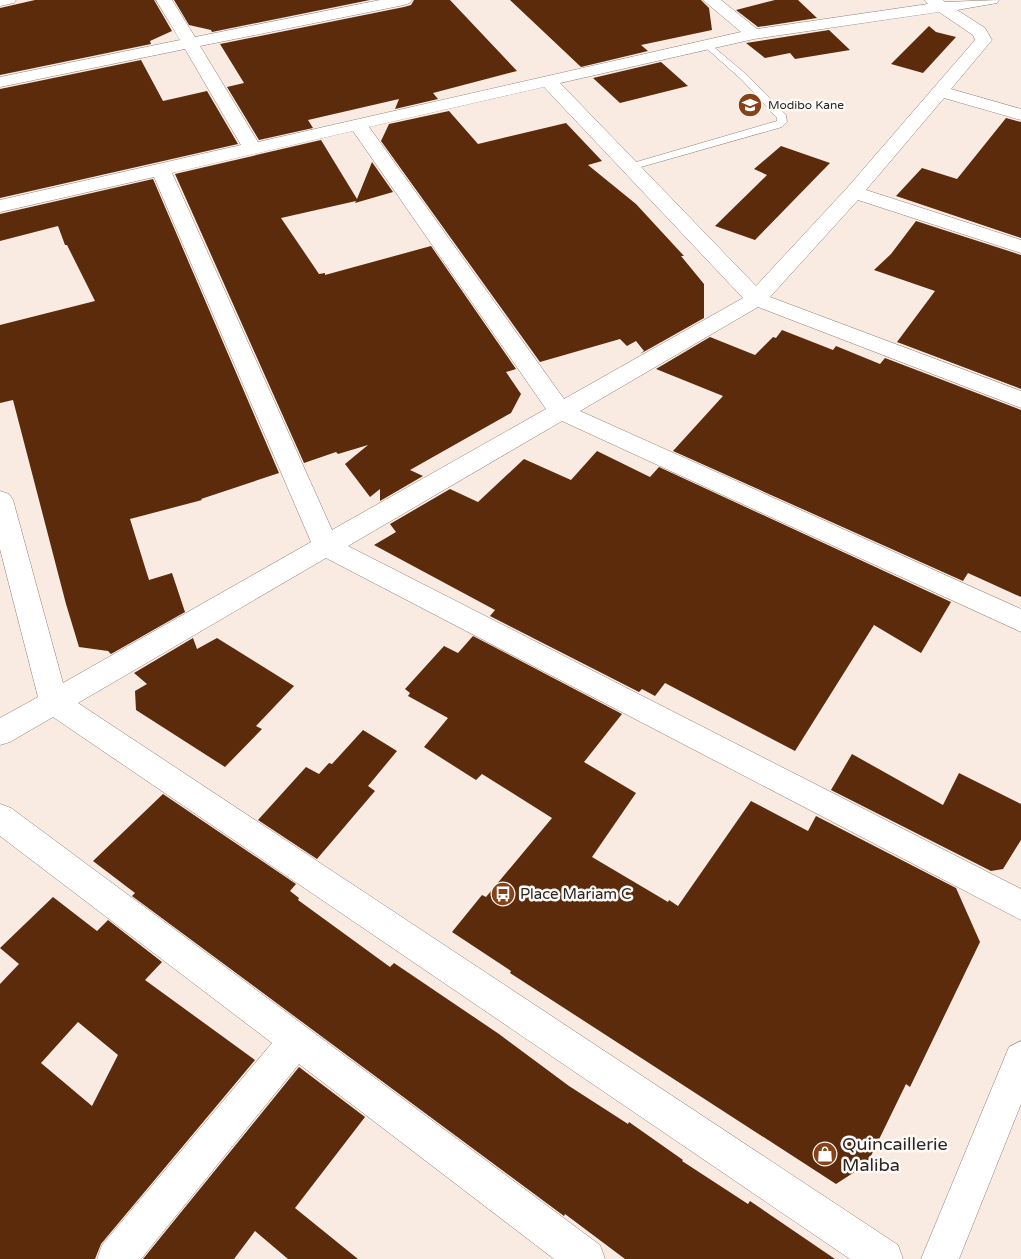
<svg xmlns="http://www.w3.org/2000/svg" width="1021" height="1259" viewBox="0 0 1021 1259" font-family="'Varela Round',sans-serif">
	<style>
		.building { fill: #5b2b0c; fill-rule: evenodd }
		.lines { fill: none; stroke-linecap: round; stroke-linejoin: round }
		.lane-casing { stroke: #8f817a; stroke-width: 1 }
		.street-casing { stroke: #8f817a; stroke-width: 1 }
		.secondary-casing { stroke: #8f817a; stroke-width: 1 }
		.lane { fill: #fff; fill-rule: evenodd }
		.street { fill: #fff; fill-rule: evenodd }
		.secondary { fill: #fff; fill-rule: evenodd }
		.labels { text-anchor: middle; dominant-baseline: central; stroke-width: 5; stroke-linejoin: round; paint-order: stroke }
		.far-poi-label { font-size: 12px; fill: #2c2623; stroke: #fdfaf8; text-anchor: start }
		.poi-label { font-size: 15px; fill: #2c2623; stroke: #fdfaf8; text-anchor: start }
		.near-poi-label { font-size: 18px; fill: #2c2623; stroke: #fdfaf8; text-anchor: start }
	</style>
	<rect width="100%" height="100%" fill="#f9eae2"/>
	<g class="building">
		<polygon points="35,0 154,0 172,31 150,41 151,44 0,75 0,8"/>
		<polygon points="174,0 370,0 212,32 211,30 189,25"/>
		<polygon points="414,0 450,0 517,71 433,93 438,99 395,109 399,99 308,120 313,128 259,140 227,87 244,83 220,44 404,7 411,5"/>
		<polygon points="510,0 701,0 709,8 712,30 641,45 648,51 581,67"/>
		<polygon points="775,0 798,0 817,18 758,27 736,10"/>
		<polygon points="929,26 936,32 956,37 923,73 891,64"/>
		<polygon points="829,30 850,50 795,59 790,53 765,58 746,43"/>
		<polygon points="141,60 163,101 207,91 238,144 0,198 0,89"/>
		<polygon points="661,62 688,86 620,103 593,78"/>
		<polygon points="449,111 478,144 566,123 602,161 588,165 636,204 684,256 681,256 704,284 704,318 640,354 644,351 636,341 627,346 620,339 540,362 381,141 389,124"/>
		<polygon points="1006,118 1021,122 1021,238 896,196 922,168 957,179"/>
		<polygon points="321,140 357,199 372,162 393,192 355,203 356,201 281,218 319,274 325,273 325,275 431,246 516,369 506,372 521,394 511,413 410,470 423,476 380,501 380,489 370,497 345,464 368,445 338,454 336,452 304,463 175,174"/>
		<polygon points="781,146 830,163 755,240 715,226 767,175 754,169"/>
		<polygon points="153,179 279,473 201,499 202,500 130,519 149,580 172,573 185,612 111,654 108,651 79,647 66,604 13,400 0,403 0,325 95,301 67,245 65,245 58,226 0,241 0,214"/>
		<polygon points="916,221 1021,255 1021,389 897,342 935,291 874,270 891,254"/>
		<polygon points="782,330 833,350 836,346 880,364 885,358 1021,410 1021,597 968,573 963,581 673,451 723,396 656,369 710,337 755,355 773,337 776,338"/>
		<polygon points="597,451 650,477 659,467 951,602 921,653 874,625 795,751 665,683 655,696 642,689 639,692 490,616 495,610 374,545 396,532 390,524 450,489 478,502 524,459 571,480"/>
		<polygon points="473,636 622,714 584,762 636,793 592,857 668,902 669,900 678,906 751,801 808,831 816,816 956,888 980,942 910,1087 906,1084 867,1164 836,1184 510,973 511,971 452,932 482,895 486,897 552,818 482,774 476,780 424,747 448,718 408,696 410,693 405,689 444,646 458,653"/>
		<polygon points="193,638 197,649 217,638 294,686 256,726 262,729 225,767 136,710 135,691 147,684 134,673"/>
		<polygon points="363,730 397,751 368,786 375,791 317,859 258,820 306,767 319,774 329,763 332,764"/>
		<polygon points="852,754 943,805 959,773 1021,804 1021,840 1003,869 991,871 831,790"/>
		<polygon points="163,794 296,884 290,891 299,898 298,900 390,967 394,963 499,1034 569,1086 628,1124 629,1122 683,1160 682,1161 748,1204 750,1201 835,1259 625,1259 565,1214 564,1216 132,896 135,893 93,861"/>
		<path d="M53,897L97,931L108,920L162,962L145,980L255,1060L101,1244L95,1259H0V984L19,964L0,948ZM78,1022L118,1055L92,1106L41,1063Z"/>
		<polygon points="299,1067 365,1117 295,1208 358,1259 288,1259 255,1231 234,1259 143,1259"/>
	</g>
	<g class="lines">
		<g class="lane-casing">
			<polygon id="lane" points="708,42 748,76 786,115 787,122 782,127 634,169 626,169 625,167 626,165 777,121 777,118 742,80 705,47 705,43"/>
		</g>
		<g class="street-casing">
			<g id="street">
				<polygon points="0,0 16,0 14,3 0,6"/>
				<path d="M156,0H172L195,37L380,0H412L410,3L404,5L200,46L258,142L741,32L703,0H721L757,29L928,4L924,0H943L945,2L999,0L997,3L957,10L985,28L992,40L951,89L1021,109V120L944,98L866,190L1021,240V253L858,200L770,297L1021,391V408L758,307L580,411L1021,609V632L562,421L348,546L1021,889V920L326,558L78,703L898,1245L903,1259H850L53,717L10,742L0,745V718L38,697L0,549V491L9,494L13,500L63,683L311,542L154,177L0,212V200L241,145L185,49L0,87V77L180,40ZM939,12L973,35L975,40L847,188L756,286L560,83L754,39ZM544,87L743,298L564,399L369,127ZM353,131L546,409L332,530L172,173Z"/>
				<polygon points="0,804 11,808 600,1245 605,1259 554,1259 299,1064 141,1259 97,1259 102,1245 272,1043 0,836"/>
			</g>
		</g>
		<g class="secondary-casing">
			<polygon id="secondary" points="1021,1041 1021,1104 959,1259 921,1259 1009,1047"/>
		</g>
		<use href="#lane" class="lane"/>
		<use href="#street" class="street"/>
		<use href="#secondary" class="secondary"/>
	</g>
	<defs>
		<g id="university-disc" transform="scale(1.25)"><circle r="9.5" fill="#874218" stroke="#fdfaf8"/><path d="M0-5L7-2L0 1L-7-2ZM-4 1L0 2.5L4 1V4Q0 6-4 4Z" fill="#fff"/></g>
		<g id="bus-disc" transform="scale(1.25)"><circle r="9.5" fill="#874218" stroke="#fdfaf8"/><path d="M-5-6H5V4H4V6H2V4H-2V6H-4V4H-5ZM-3.5-4V0h7V-4ZM-3.5 1.2v1.5H-2V1.2ZM2 1.2v1.5H3.5V1.2Z" fill="#fff"/></g>
		<g id="shop-disc" transform="scale(1.25)"><circle r="9.5" fill="#874218" stroke="#fdfaf8"/><path d="M-5-2.5h2.3a2.7 3.5 0 0 1 5.4 0H5L5.5 6h-11ZM-1.5-2.5h3a1.5 2.3 0 0 0-3 0Z" fill="#fff"/></g>
	</defs>
	<g fill-rule="evenodd">
		<use href="#university-disc" x="750" y="105"/>
		<use href="#bus-disc" x="503" y="894"/>
		<use href="#shop-disc" x="825" y="1154"/>
	</g>
	<g class="labels">
		<g class="far-poi-label">
			<text x="768" y="105">Modibo Kane</text>
		</g>
		<g class="poi-label">
			<text x="520" y="894">Place Mariam C</text>
		</g>
		<g class="near-poi-label">
			<text x="842" y="1144">Quincaillerie<tspan x="842" dy="21">Maliba</tspan></text>
		</g>
	</g>
</svg>
